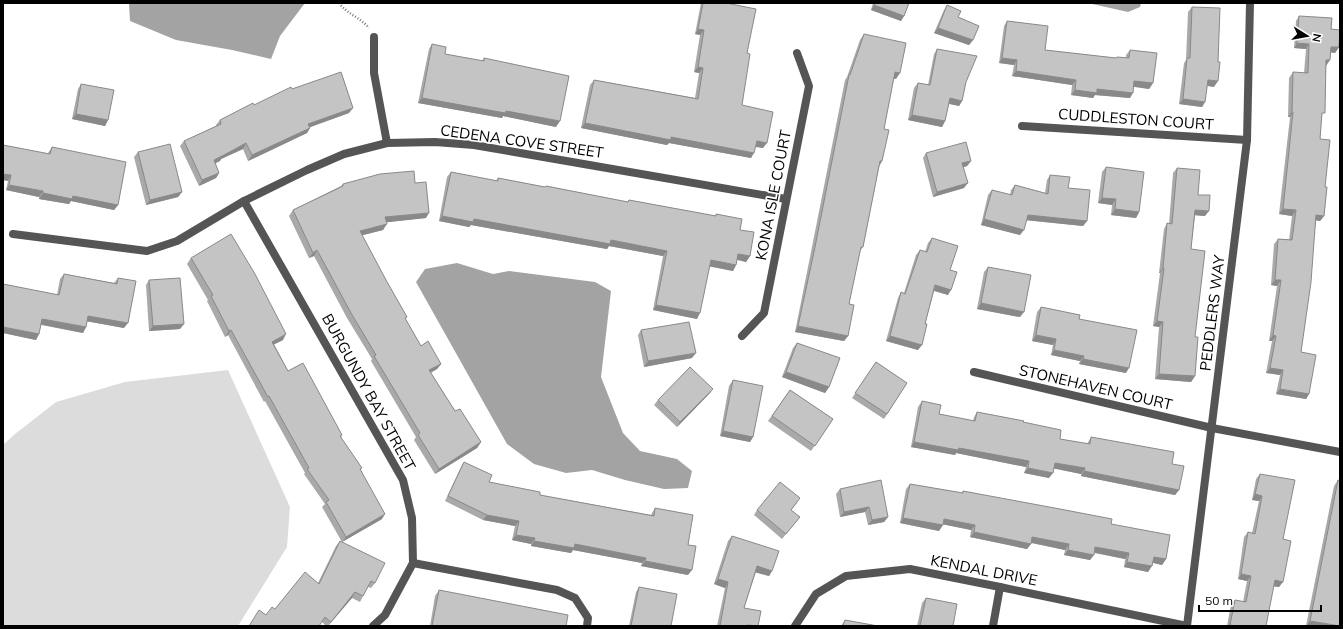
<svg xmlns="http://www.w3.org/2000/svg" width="1343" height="629" viewBox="0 0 1343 629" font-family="Mulish,sans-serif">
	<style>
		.green { fill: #dcdcdc }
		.water { fill: #a3a3a3 }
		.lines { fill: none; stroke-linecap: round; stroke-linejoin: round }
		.path { stroke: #777; stroke-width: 2.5; stroke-dasharray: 1 2; stroke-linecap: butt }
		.lane { stroke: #555; stroke-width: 8 }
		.street { stroke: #555; stroke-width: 8 }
		.wall { fill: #a9a9a9 }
		.shaded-wall { fill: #898989 }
		.building { fill: #c4c4c4; stroke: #898989 }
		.labels { text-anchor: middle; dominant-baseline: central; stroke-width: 3.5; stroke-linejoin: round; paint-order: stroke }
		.street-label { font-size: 15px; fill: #000; stroke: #fff }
	</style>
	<rect width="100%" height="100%" fill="#fff"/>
	<polygon class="green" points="228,370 290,507 287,547 238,626 3,626 3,445 15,434 56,402 125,382"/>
	<g class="water">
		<polygon points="129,3 305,3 280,36 271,59 232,50 176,40 130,21"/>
		<polygon points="1088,3 1141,3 1140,7 1128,12"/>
		<polygon points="457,263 493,274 509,271 595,282 611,291 601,377 623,433 640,451 677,459 692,471 688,488 664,489 625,480 592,470 566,473 534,464 507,444 416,282 425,269"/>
	</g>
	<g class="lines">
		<path class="path" d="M339,3C347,14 361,18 369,28"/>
		<polyline class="lane" points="374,37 374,73 387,143"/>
		<g class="street">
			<polyline points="1022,126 1247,140"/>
			<polyline points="244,201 403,480 412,518 413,563 385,615 373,626"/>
			<polyline points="13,234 147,251 177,241 244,201 307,170 344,154 387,143 435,142 474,145 786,199"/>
			<polyline points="742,336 764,313 809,86 797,53"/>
			<polyline points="974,372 1212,428 1340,452"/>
			<polyline points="413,563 557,590 575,598 588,618 587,626"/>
			<polyline points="795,626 816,594 846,576 910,569 1000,587 1187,626"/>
			<polyline points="993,626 1000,587"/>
			<polyline points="1187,626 1247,140 1250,3"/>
		</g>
	</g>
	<g class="wall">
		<polygon points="701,3 726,3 747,53 742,105 763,148 755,147 751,158 669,143 667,145 581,128 590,85 594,80 695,98 699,73 694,72 700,35 695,34"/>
		<polygon points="873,3 909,3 904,16 901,21 871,10"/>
		<polygon points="947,5 958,17 973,40 969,45 934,33 944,10"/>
		<polygon points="1192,7 1214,87 1207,86 1205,102 1202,107 1179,104 1184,63 1186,60 1188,12"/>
		<polygon points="1299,16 1331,29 1339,47 1335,53 1331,52 1326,66 1320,139 1325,187 1324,216 1320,221 1316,220 1301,352 1309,394 1306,399 1276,394 1280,375 1266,373 1272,341 1269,341 1277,286 1271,285 1274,244 1278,239 1289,240 1292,216 1279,214 1290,117 1288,117 1289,78 1293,72 1304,73 1306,49 1294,48 1296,21"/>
		<polygon points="1007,21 1045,50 1116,58 1117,57 1126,58 1126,55 1130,50 1153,83 1149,89 1134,87 1130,98 1095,95 1093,98 1071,95 1072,85 1012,76 1014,65 999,63 1004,26"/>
		<polygon points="864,34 896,79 893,78 884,129 879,167 863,247 860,251 849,304 848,336 844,341 795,332 810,257 845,80 847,77 860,40"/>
		<polygon points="432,44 445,54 482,61 484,58 556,127 503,116 502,118 418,103 429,49"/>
		<polygon points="937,49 966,82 962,101 959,106 949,104 945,121 942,127 908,120 914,88 918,83 928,85 934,54"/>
		<polygon points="81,84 108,120 105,126 72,119 78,89"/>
		<polygon points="292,89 349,113 310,127 310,128 307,133 248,161 243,149 221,159 220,161 215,163 219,173 216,178 199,186 180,146 184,141 216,126 216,125 220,120"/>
		<polygon points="52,147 118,205 114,210 71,201 69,204 39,199 39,197 6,190 8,181 3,180 48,153"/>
		<polygon points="138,152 182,192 178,197 146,205 134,157"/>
		<polygon points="926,153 971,161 967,166 963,167 964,188 933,197 923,158"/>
		<polygon points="1106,167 1139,212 1136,218 1111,215 1112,205 1098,203 1102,172"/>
		<polygon points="1177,168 1198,195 1205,216 1195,215 1191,249 1195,337 1195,376 1191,382 1155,379 1159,327 1153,326 1160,273 1159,273 1164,229 1167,223 1169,224 1173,173"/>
		<polygon points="451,172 496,181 498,178 545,187 546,186 627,202 629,200 715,216 716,214 740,230 750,256 746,262 737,260 736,265 733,271 710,266 697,319 653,310 663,256 609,246 607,249 471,225 469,227 439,221 447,177"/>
		<polygon points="1050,175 1068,188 1087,221 1083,226 1026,220 1020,235 981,225 988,195 992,190 1010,195 1011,190 1015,185 1045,193 1047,180"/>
		<polygon points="415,183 426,218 386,222 383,230 362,235 386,280 386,281 407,317 405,319 421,346 441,364 437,369 431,373 455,411 481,442 477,448 435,474 414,440 416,437 371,361 372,359 347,318 314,256 309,258 289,216 293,210 341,186 343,184"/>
		<polygon points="932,238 950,270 948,295 934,291 918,350 886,341 898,298 901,292 904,293 916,255 920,250 925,252 928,243"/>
		<polygon points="191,258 283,340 274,344 288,371 342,435 341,437 361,470 382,519 342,542 322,507 325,504 304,474 305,473 265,401 264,402 228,335 225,337 207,301 208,300 187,264"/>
		<polygon points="988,267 1020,317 977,309 984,272"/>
		<polygon points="64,274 114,283 118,278 124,328 87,321 86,327 83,333 41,325 39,334 36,340 3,333 57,295 60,279"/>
		<polygon points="149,280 180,329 149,331 146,285"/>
		<polygon points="1041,307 1079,319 1126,373 1079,364 1080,361 1051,355 1053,345 1032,341 1037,312"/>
		<polygon points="641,330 692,358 644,367 638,335"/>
		<polygon points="797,343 829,387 825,393 782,377 793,348"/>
		<polygon points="876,362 907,383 884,419 852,398"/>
		<polygon points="733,380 753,437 750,442 720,436 729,386"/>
		<polygon points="713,389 709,394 677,427 654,405 658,400"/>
		<polygon points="790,390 833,419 811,451 768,421"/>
		<polygon points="922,401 939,414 973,421 974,417 977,412 1023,422 1060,439 1087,444 1091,437 1172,464 1179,490 1175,495 1081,476 1081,474 1054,468 1049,478 1024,473 1026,467 956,453 955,455 911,447 918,407"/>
		<polygon points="464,462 489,482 540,495 651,515 652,513 655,508 688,545 688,575 641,566 642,563 573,550 571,553 531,546 531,544 512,540 515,526 483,520 445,501 461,467"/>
		<polygon points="1260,474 1283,539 1279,587 1273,586 1266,626 1227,626 1231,605 1235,600 1243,602 1247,581 1238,579 1244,537 1248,532 1252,533 1259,501 1252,500 1256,479"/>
		<polygon points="1338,480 1340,626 1306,626 1334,486"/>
		<polygon points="910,484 962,493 963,491 1111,524 1166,559 1162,565 1153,563 1148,572 1124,567 1125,559 1094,553 1090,560 1064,555 1065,550 1031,543 1027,549 970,537 971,530 943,524 939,531 900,523 906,489"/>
		<polygon points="840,489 888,517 884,522 868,525 865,512 840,517 836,494"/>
		<polygon points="797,503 791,510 800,517 782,539 754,515 757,510"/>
		<polygon points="732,536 772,571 769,576 756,572 744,608 758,626 717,626 725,588 714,584 728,541"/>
		<polygon points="340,541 375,583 371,588 368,587 363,596 360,602 352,598 328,626 326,626 322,622 266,615 275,609 318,583 336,546"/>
		<polygon points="639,587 671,626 629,626 636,592"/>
		<polygon points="439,590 566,626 430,626 435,596"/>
		<polygon points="926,598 953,626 917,626 922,603"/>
		<polygon points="845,620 878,626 841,626"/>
	</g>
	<g class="shaded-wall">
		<polygon points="874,5 904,16 901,21 871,10"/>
		<polygon points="938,28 973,40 969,45 934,33"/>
		<polygon points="698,29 704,30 700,35 695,34"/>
		<polygon points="1297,43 1309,44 1306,49 1294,48"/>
		<polygon points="1331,47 1339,47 1335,53 1327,52"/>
		<polygon points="1002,58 1017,60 1014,65 999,63"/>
		<polygon points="1326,60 1330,60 1326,66"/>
		<polygon points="698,67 703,68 699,73 694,72"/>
		<polygon points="1016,71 1076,80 1072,85 1012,76"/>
		<polygon points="895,72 900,73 896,79 891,78"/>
		<polygon points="1208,80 1218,81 1214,87 1204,85"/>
		<polygon points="1134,81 1153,83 1149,89 1131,86"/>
		<polygon points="1097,89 1133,93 1130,98 1095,95 1093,98 1071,95 1075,90"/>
		<polygon points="422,98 506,111 560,121 556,127 503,116 502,118 418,103"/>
		<polygon points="950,98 962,101 959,106 946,103"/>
		<polygon points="1183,99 1205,102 1202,107 1179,104"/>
		<polygon points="353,108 349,113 305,129 308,124"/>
		<polygon points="1292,112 1293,112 1290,117 1288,117"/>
		<polygon points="76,114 108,120 105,126 72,119"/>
		<polygon points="912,115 945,121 942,127 908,120"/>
		<polygon points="585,123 671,137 754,153 751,158 669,143 667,145 581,128"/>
		<polygon points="310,128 307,133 248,161 252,155"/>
		<polygon points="757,141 767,143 763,148 753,146"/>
		<polygon points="246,143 243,149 221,159 220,161 210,166 214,160 224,155"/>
		<polygon points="880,161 882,161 879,167"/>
		<polygon points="971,161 967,166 959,169 962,163"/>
		<polygon points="219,173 216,178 199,186 202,180"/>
		<polygon points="3,174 11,175 8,181 3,180"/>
		<polygon points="968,183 964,188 933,197 937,192"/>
		<polygon points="9,185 43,191 39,197 6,190"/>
		<polygon points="182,192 178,197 146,205 150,200"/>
		<polygon points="43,193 73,196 118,205 114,210 71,201 69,204 39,199"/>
		<polygon points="1102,198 1116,199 1112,205 1098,203"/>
		<polygon points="1115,209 1139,212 1136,218 1111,215"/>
		<polygon points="1283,209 1296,210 1292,216 1279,214"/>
		<polygon points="1195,210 1209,211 1205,216 1192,215"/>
		<polygon points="429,213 426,218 381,223 385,217"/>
		<polygon points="1028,215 1087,221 1083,226 1024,220"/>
		<polygon points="1316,215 1324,216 1320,221 1313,220"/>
		<polygon points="442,216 474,219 611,240 667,251 663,256 609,246 607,249 471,225 469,227 439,221"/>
		<polygon points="984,219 1024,230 1020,235 981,225"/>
		<polygon points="387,224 383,230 356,237 360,231"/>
		<polygon points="317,250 314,256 309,258 313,253"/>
		<polygon points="738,254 750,256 746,262 735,259"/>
		<polygon points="711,260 736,265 733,271 707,266"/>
		<polygon points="1163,268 1164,268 1160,273 1159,273"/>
		<polygon points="1275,280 1281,280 1277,286 1271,285"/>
		<polygon points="935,285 951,290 948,295 932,290"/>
		<polygon points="981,303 1024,312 1020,317 977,309"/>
		<polygon points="656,305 700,313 697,319 653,310"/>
		<polygon points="88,316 128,323 124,328 85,321"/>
		<polygon points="42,319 86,327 83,333 39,324"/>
		<polygon points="1157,321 1163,322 1159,327 1153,326"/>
		<polygon points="184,324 180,329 149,331 153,326"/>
		<polygon points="798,326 848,336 844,341 795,332"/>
		<polygon points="3,327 39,334 36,340 3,333"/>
		<polygon points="231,330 228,335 225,337 229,331"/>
		<polygon points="286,334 283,340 269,347 272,342"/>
		<polygon points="1036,335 1056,339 1053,345 1032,341"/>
		<polygon points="1273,335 1276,336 1272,341 1269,341"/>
		<polygon points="890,336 922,345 918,350 886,341"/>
		<polygon points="1054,350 1084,356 1080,361 1051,355"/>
		<polygon points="696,353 692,358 644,367 648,361"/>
		<polygon points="1083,359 1129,368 1126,373 1079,364"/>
		<polygon points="441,364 437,369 425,375 429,370"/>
		<polygon points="1270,368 1283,370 1280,375 1266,373"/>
		<polygon points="786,372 829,387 825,393 782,377"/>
		<polygon points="1159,374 1195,376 1191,382 1155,379"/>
		<polygon points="713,389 709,394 677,427 680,422"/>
		<polygon points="1280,389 1309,394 1306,399 1276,394"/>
		<polygon points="723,431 753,437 750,442 720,436"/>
		<polygon points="481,442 477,448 435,474 439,469"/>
		<polygon points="914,442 959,448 1029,461 1026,467 956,453 955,455 911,447"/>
		<polygon points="1055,463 1085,468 1081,474 1051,468"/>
		<polygon points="1028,468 1053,473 1049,478 1024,473"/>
		<polygon points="1084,471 1179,490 1175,495 1081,476"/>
		<polygon points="1255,494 1262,496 1259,501 1252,500"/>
		<polygon points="869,507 865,512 840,517 844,512"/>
		<polygon points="385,514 382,519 342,542 346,537"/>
		<polygon points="487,515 519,521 515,526 483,520"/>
		<polygon points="888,517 884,522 868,525 872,520"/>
		<polygon points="903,518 943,525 939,531 900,523"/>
		<polygon points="944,519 975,525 971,530 941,524"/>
		<polygon points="974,532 1031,544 1027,549 970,537"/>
		<polygon points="516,535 535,538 531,544 512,540"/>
		<polygon points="1032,537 1069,544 1065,550 1028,542"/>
		<polygon points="534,541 575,544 646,558 642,563 573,550 571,553 531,546"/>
		<polygon points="1095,547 1129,553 1125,559 1092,552"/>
		<polygon points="1068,550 1094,555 1090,560 1064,555"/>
		<polygon points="1154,557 1166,559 1162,565 1150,562"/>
		<polygon points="645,561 692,570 688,575 641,566"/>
		<polygon points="1127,562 1152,566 1148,572 1124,567"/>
		<polygon points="757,566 772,571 769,576 754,572"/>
		<polygon points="1241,574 1251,576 1247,581 1238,579"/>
		<polygon points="718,579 728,582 725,588 714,584"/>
		<polygon points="1275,580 1283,582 1279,587 1271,586"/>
		<polygon points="355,592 352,598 328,626 331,622"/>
		<polygon points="1310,621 1337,626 1306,626"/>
	</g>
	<g class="building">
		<polygon points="703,3 726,3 756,9 747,53 750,54 742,105 773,112 767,143 757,141 754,153 671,137 671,140 585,123 594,80 698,99 703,68 698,67 704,30 698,29"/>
		<polygon points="875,3 909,3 904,16 874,5"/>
		<polygon points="947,5 961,11 958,17 979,26 973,40 938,28"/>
		<polygon points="1192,7 1220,8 1218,62 1220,62 1218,81 1208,80 1205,102 1183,99 1187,58 1190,58"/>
		<polygon points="1299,16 1332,18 1331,29 1340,30 1339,47 1331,47 1330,60 1326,60 1325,113 1322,113 1320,139 1330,140 1325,187 1327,187 1324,216 1316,215 1311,282 1301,352 1316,355 1309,394 1280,389 1283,370 1270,368 1276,336 1273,335 1281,280 1275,280 1278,239 1292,240 1296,210 1283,209 1293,112 1292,112 1293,72 1308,73 1309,44 1297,43"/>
		<polygon points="1007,21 1048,26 1045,50 1116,58 1117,57 1129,58 1130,50 1157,53 1153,83 1134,81 1133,93 1097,89 1097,93 1075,90 1076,80 1016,71 1017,60 1002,58"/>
		<polygon points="864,34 906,43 900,73 895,72 884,129 889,130 882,161 880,161 863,247 861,247 849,304 854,305 848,336 798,326 814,252 849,75 850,75"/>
		<polygon points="432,44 446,47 445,54 484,61 484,58 569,76 560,121 506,111 505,113 422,98"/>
		<polygon points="937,49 977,56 966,82 962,101 950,98 945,121 912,115 918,83 930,85"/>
		<polygon points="341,72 353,108 308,124 310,128 252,155 246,143 224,155 214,160 219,173 202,180 184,141 221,124 220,120 253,103 254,105 291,87 292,89"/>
		<polygon points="81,84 114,90 108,120 76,114"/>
		<polygon points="966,142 971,161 962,163 968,183 937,192 926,153"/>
		<polygon points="170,144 182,192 150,200 138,152"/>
		<polygon points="3,145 50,154 52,147 126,162 118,205 73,196 72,199 43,193 43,191 9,185 11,175 3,174"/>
		<polygon points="1106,167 1144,172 1139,212 1115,209 1116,199 1102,198"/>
		<polygon points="1177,168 1200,170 1198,195 1210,195 1209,211 1195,210 1191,249 1205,251 1195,337 1198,337 1195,376 1159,374 1163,322 1157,321 1164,268 1163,268 1167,223 1172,224"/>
		<polygon points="414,171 415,183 426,182 429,213 385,217 387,224 360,231 386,280 407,317 405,318 421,346 428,341 441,364 429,370 455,411 460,409 481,442 439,469 418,435 420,433 374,356 376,355 351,313 317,250 313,253 293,210 343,186 343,184 380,174"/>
		<polygon points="451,172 498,181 498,178 545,187 546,186 628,202 629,200 716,216 716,214 742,219 740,230 754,232 750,256 738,254 736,265 711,260 700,313 656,305 667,251 611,240 610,244 474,219 473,222 442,216"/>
		<polygon points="1050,175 1070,177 1068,188 1090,190 1087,221 1028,215 1024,230 984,219 992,190 1012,195 1015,185 1048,194"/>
		<polygon points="231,234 255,274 286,334 272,342 288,371 303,363 342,435 340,436 362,468 360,469 385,514 346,537 326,502 329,500 307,469 309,468 269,396 268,397 231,330 229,331 211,296 213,295 191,258"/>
		<polygon points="932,238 958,246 950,270 957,272 951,290 935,285 925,324 927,324 922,345 890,336 901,292 905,294 920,250 927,252"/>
		<polygon points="988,267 1031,275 1024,312 981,303"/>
		<polygon points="64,274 117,284 118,278 136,281 128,323 88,316 86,327 42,319 39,334 3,327 3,284 59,295"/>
		<polygon points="180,278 184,324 153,326 149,280"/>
		<polygon points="1041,307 1080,315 1079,319 1137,330 1129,368 1083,359 1084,356 1054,350 1056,339 1036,335"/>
		<polygon points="689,322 696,353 648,361 641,330"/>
		<polygon points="797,343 840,358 829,387 786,372"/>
		<polygon points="876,362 907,383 887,414 855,393"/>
		<polygon points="690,367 713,389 680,422 658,400"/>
		<polygon points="733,380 763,386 753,437 723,431"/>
		<polygon points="790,390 833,419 815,446 772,416"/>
		<polygon points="922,401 941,405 939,414 975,421 977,412 1024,421 1023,422 1061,430 1060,439 1090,444 1091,437 1174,452 1172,464 1184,466 1179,490 1084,471 1085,468 1055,463 1053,473 1028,468 1029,461 959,448 958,450 914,442"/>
		<polygon points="464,462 492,475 489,482 540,492 540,495 654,516 655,508 693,515 688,545 696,546 692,570 645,561 646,558 575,544 574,548 534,541 535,538 516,535 519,521 487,515 448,496"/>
		<polygon points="1260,474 1295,480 1283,539 1291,541 1283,582 1275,580 1266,626 1237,626 1230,625 1235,600 1246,602 1251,576 1241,574 1248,532 1255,534 1262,496 1255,494"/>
		<polygon points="881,480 888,517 872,520 869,507 844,512 840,489"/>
		<polygon points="1338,480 1340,481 1340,626 1310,621"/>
		<polygon points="780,482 800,498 791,510 800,517 786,534 757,510"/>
		<polygon points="910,484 963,493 963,491 1060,509 1112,519 1111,524 1170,535 1166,559 1154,557 1152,566 1127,562 1129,553 1095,547 1094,555 1068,550 1069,544 1032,537 1031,544 974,532 975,525 944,519 943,525 903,518"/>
		<polygon points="732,536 779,551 772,571 757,566 744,608 761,611 758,626 747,625 747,626 720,626 728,582 718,579"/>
		<polygon points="340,541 385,563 375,583 371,581 363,596 355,592 331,622 325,617 319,626 249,626 259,610 266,615 272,607 275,609 305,572 319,584"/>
		<polygon points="639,587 677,594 671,626 631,626"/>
		<polygon points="439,590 568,615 566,626 432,626"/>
		<polygon points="926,598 957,604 953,626 920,626"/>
		<polygon points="845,620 878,626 843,626"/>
	</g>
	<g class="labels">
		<g class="street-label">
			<text transform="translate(1136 119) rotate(4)">CUDDLESTON COURT</text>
			<text transform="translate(522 141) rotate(8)">CEDENA COVE STREET</text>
			<text transform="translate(773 195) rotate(-79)">KONA ISLE COURT</text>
			<text transform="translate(1212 313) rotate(-83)">PEDDLERS WAY</text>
			<text transform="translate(1096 387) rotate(13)">STONEHAVEN COURT</text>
			<text transform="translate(369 392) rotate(61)">BURGUNDY BAY STREET</text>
			<text transform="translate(984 570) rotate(11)">KENDAL DRIVE</text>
		</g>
	</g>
	<rect width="1343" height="629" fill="none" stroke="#000000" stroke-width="8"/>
	<g transform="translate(1307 36) rotate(101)" stroke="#ffffff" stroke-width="3" paint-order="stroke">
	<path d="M0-3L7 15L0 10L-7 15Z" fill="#000000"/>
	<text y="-6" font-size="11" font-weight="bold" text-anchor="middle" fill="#000000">N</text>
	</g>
	<path d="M1199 605v6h122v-6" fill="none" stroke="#000000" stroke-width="2"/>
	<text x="1205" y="605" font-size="12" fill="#000000" stroke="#ffffff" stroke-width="3" paint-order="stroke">50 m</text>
</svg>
